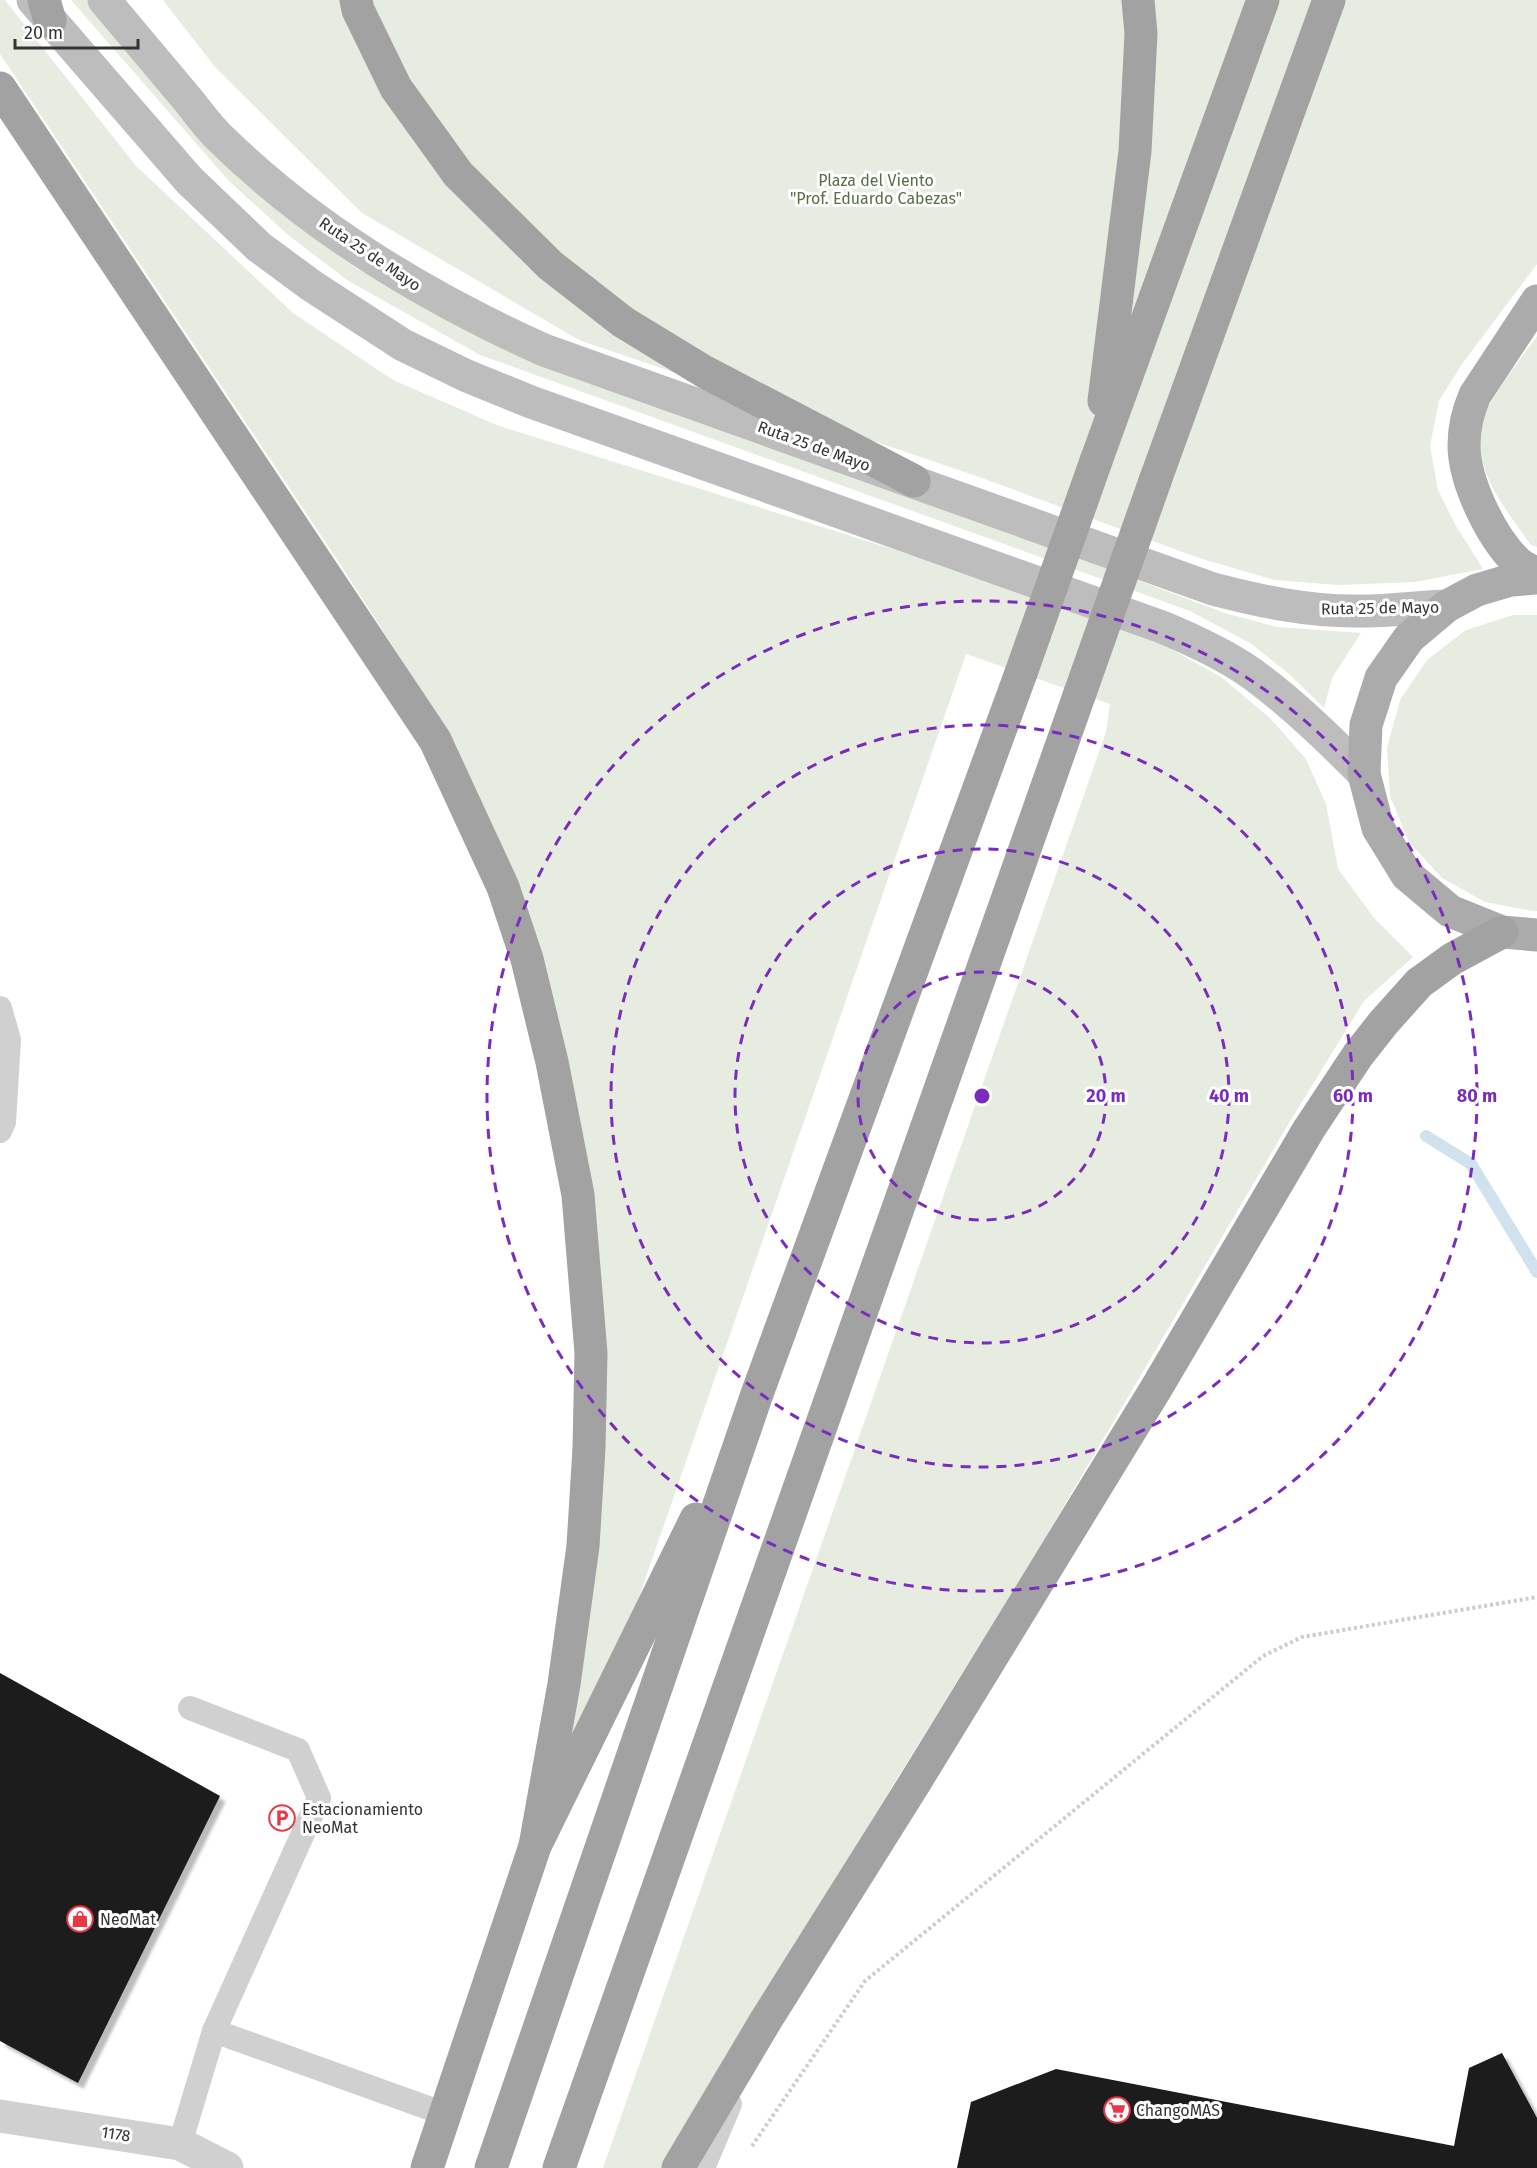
<svg xmlns="http://www.w3.org/2000/svg" width="1537" height="2168" viewBox="0 0 1537 2168" font-family="'Fira Sans',sans-serif">
	<style>
		.green { fill: #e6ecdf }
		.lines { fill: none; stroke-linecap: round; stroke-linejoin: round }
		.stream { stroke: #cfe2ee; stroke-width: 12 }
		.building { fill: #1a1a1a; filter: url(#shadow) }
		.path { stroke: #cdcdcd; stroke-width: 4; stroke-dasharray: 3 3; stroke-linecap: butt }
		.service { stroke: #d0d0d0; stroke-width: 24 }
		.minor { stroke: #d0d0d0; stroke-width: 33 }
		.secondary { stroke: #bdbdbd; stroke-width: 33 }
		.primary { stroke: #ababab; stroke-width: 33 }
		.trunk { stroke: #a2a2a2; stroke-width: 33 }
		.trunk-bridge { stroke: #a2a2a2; stroke-width: 33 }
		.ring { fill: none; stroke: #7b2cbf; stroke-width: 3; stroke-dasharray: 10 8 }
		.labels { text-anchor: middle; dominant-baseline: central; stroke-width: 6; stroke-linejoin: round; paint-order: stroke }
		.park-label { font-size: 16px; fill: #56703f; stroke: #fff }
		.street-label { font-size: 16px; fill: #333; stroke: #fff }
		.poi-label { font-size: 16px; fill: #333; stroke: #fff; text-anchor: start }
		.centre { fill: #7b2cbf; stroke: #fff; stroke-width: 3 }
		.ring-label { font-size: 18px; text-anchor: middle; font-weight: bold; fill: #7b2cbf; stroke: #fff; stroke-width: 6; stroke-linejoin: round; paint-order: stroke }
	</style>
	<defs>
		<filter id="shadow"><feDropShadow dx="5.5" dy="5.5" stdDeviation="1.5" flood-color="#0004"/></filter>
	</defs>
	<rect width="100%" height="100%" fill="#fff"/>
	<g class="green">
		<polygon points="0,0 5,0 136,166 293,313 393,380 499,426 947,566 1155,640 1221,677 1270,718 1306,759 1326,804 1338,869 1375,919 1413,957 1364,1001 1289,1123 1041,1545 701,2097 662,2168 603,2168 1106,732 1110,704 966,654 588,1744 559,1734 592,1355 524,911 494,828 458,754 417,684 342,567 0,54"/>
		<polygon points="71,0 87,0 240,170 295,224 356,268 486,336 1225,613 1277,627 1361,633 1332,678 1324,708 1288,673 1250,643 1190,611 480,355 347,280 287,234 228,180"/>
		<polygon points="163,0 1537,0 1537,264 1462,364 1439,401 1430,446 1438,490 1456,526 1483,569 1415,582 1338,585 1275,580 1199,558 979,477 579,340 362,213 215,67"/>
		<path d="M1537,336V547L1531,545C1506,510 1470,467 1482,421C1487,401 1524,355 1537,336Z"/>
		<polygon points="1513,615 1537,615 1537,911 1533,911 1485,902 1442,878 1409,842 1390,796 1387,748 1400,700 1427,660 1466,630"/>
	</g>
	<g class="lines">
		<polyline class="stream" points="1426,1136 1471,1164 1537,1272"/>
	</g>
	<g class="building">
		<polygon points="0,1673 220,1796 78,2083 0,2041"/>
		<polygon points="1502,2053 1537,2118 1537,2168 957,2168 971,2102 1056,2069 1454,2146 1469,2068"/>
	</g>
	<g class="lines">
		<polyline class="path" points="752,2146 865,1981 1263,1656 1302,1637 1537,1597"/>
		<g class="service">
			<polyline points="0,1008 9,1040 4,1122 0,1131"/>
			<polyline points="214,2031 445,2114"/>
			<polyline points="180,2144 214,2031 319,1798 298,1750 190,1708"/>
			<polyline points="703,2168 730,2104"/>
		</g>
		<polyline class="minor" points="0,2116 180,2144 227,2168"/>
		<g class="secondary">
			<path d="M33,0L189,180L259,247L312,286L403,345L467,376L531,402L1162,627C1193,640 1224,654 1251,673C1292,703 1329,739 1364,774"/>
			<path d="M104,0C130,31 157,63 183,94C196,109 207,126 221,139C314,230 426,297 544,350L1213,589C1259,601 1306,611 1354,611C1385,612 1416,607 1447,606"/>
		</g>
		<g class="primary">
			<path d="M1537,301L1475,395C1468,411 1464,427 1464,445C1464,481 1491,537 1517,562C1522,567 1530,570 1537,574"/>
			<polyline points="1537,578 1511,580 1477,590 1447,606 1409,638 1381,678 1366,725 1364,774 1378,828 1407,875 1450,911 1502,932 1537,935"/>
		</g>
		<g class="trunk">
			<polyline points="44,0 50,21"/>
			<polyline points="356,0 358,10 396,88 458,174 550,265 623,322 705,372 914,481"/>
			<polyline points="0,88 435,740 503,887 527,959 552,1062 578,1195 591,1353 589,1448 583,1546 564,1684 535,1846"/>
			<polyline points="1104,401 1135,151 1141,34 1138,0"/>
			<polyline points="1096,461 1263,0"/>
			<polyline points="1155,481 1329,0"/>
			<polyline points="427,2168 535,1846 696,1519"/>
			<polyline points="491,2168 757,1394 1021,673"/>
			<polyline points="559,2168 1080,693"/>
			<polyline points="678,2168 766,2020 914,1784 1157,1387 1309,1129 1358,1055 1384,1022 1419,983 1452,959 1502,932"/>
		</g>
		<g class="trunk-bridge">
			<polyline points="1021,673 1096,461"/>
			<polyline points="1080,693 1155,481"/>
		</g>
	</g>
	<g class="ring">
		<circle cx="982" cy="1096" r="124"/>
		<circle cx="982" cy="1096" r="247"/>
		<circle cx="982" cy="1096" r="371"/>
		<circle cx="982" cy="1096" r="495"/>
	</g>
	<defs>
		<g id="parking-ring" transform="scale(1.35)"><circle r="9.5" fill="#fff" stroke="#e63946" stroke-width="1.5"/><path d="M-3.5-5.5H1a3.5 3.5 0 0 1 0 7H-1V5.5H-3.5ZM-1-3.4V-.6H.8a1.4 1.4 0 0 0 0-2.8Z" fill="#e63946"/></g>
		<g id="shop-ring" transform="scale(1.35)"><circle r="9.5" fill="#fff" stroke="#e63946" stroke-width="1.5"/><path d="M-5-2.5h2.3a2.7 3.5 0 0 1 5.4 0H5L5.5 6h-11ZM-1.5-2.5h3a1.5 2.3 0 0 0-3 0Z" fill="#e63946"/></g>
		<g id="supermarket-ring" transform="scale(1.35)"><circle r="9.5" fill="#fff" stroke="#e63946" stroke-width="1.5"/><path d="M-6-5.5h2.5l.6 2H6L4.5 2H-2.5L-4.4-4H-6ZM-1.5 3.2a1.3 1.3 0 1 0 .1 0ZM3 3.2a1.3 1.3 0 1 0 .1 0Z" fill="#e63946"/></g>
	</defs>
	<g fill-rule="evenodd">
		<use href="#parking-ring" x="282" y="1818"/>
		<use href="#shop-ring" x="80" y="1919"/>
		<use href="#supermarket-ring" x="1117" y="2110"/>
	</g>
	<g class="labels">
		<g class="park-label">
			<text x="876" y="180">Plaza del Viento<tspan x="876" dy="18">"Prof. Eduardo Cabezas"</tspan></text>
		</g>
		<g class="street-label">
			<text transform="translate(370 254) rotate(34)">Ruta 25 de Mayo</text>
			<text transform="translate(814 446) rotate(20)">Ruta 25 de Mayo</text>
			<text transform="translate(1380 608) rotate(-1)">Ruta 25 de Mayo</text>
			<text transform="translate(116 2134) rotate(9)">1178</text>
		</g>
		<g class="poi-label">
			<text x="302" y="1809">Estacionamiento<tspan x="302" dy="18">NeoMat</tspan></text>
			<text x="100" y="1919">NeoMat</text>
			<text x="1136" y="2110">ChangoMAS</text>
		</g>
	</g>
	<circle cx="982" cy="1096" r="9" class="centre"/>
	<g class="ring-label">
		<text x="1106" y="1102">20 m</text>
		<text x="1229" y="1102">40 m</text>
		<text x="1353" y="1102">60 m</text>
		<text x="1477" y="1102">80 m</text>
	</g>
	<path d="M15 39v9h123v-9" fill="none" stroke="#333333" stroke-width="3"/>
	<text x="24" y="39" font-size="18" fill="#333333" stroke="#ffffff" stroke-width="4.5" paint-order="stroke">20 m</text>
</svg>
